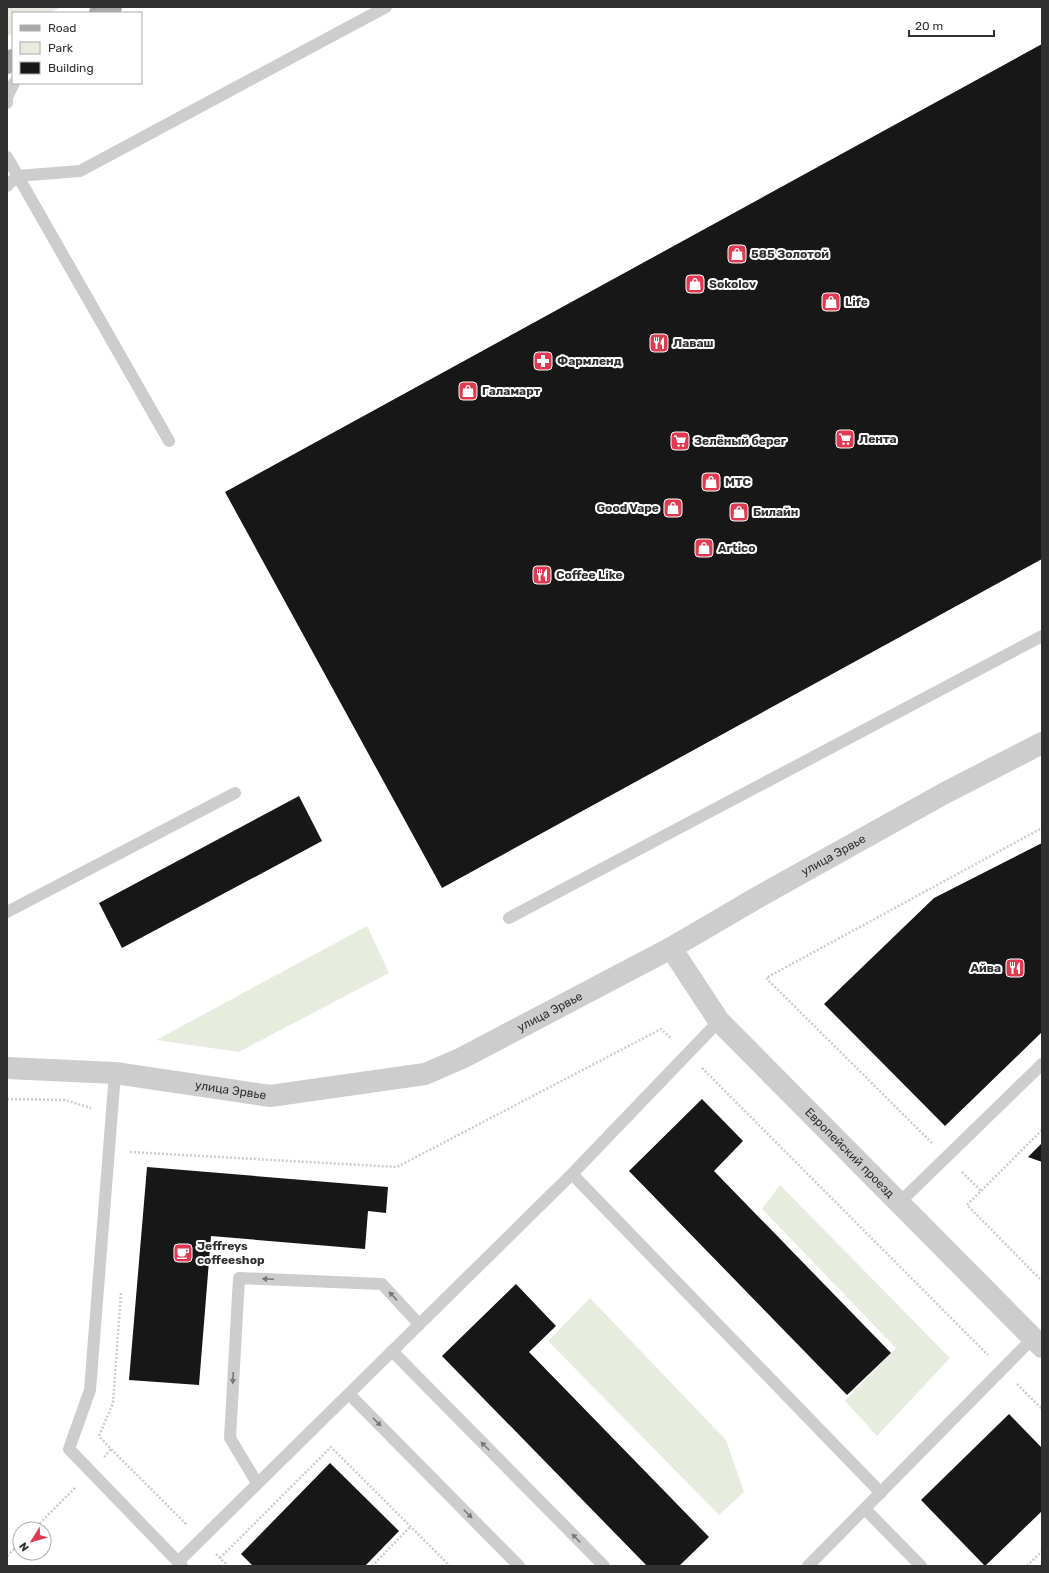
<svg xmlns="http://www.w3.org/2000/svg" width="1049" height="1573" viewBox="0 0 1049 1573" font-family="Rubik,sans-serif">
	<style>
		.green { fill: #e7ecdf }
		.building { fill: #171717 }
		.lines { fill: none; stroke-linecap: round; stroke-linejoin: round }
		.path { stroke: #cdcdcd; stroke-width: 2.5; stroke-dasharray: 2 2; stroke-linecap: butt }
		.lane { stroke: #cdcdcd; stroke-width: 12 }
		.street { stroke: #cdcdcd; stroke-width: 22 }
		.primary { stroke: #a8a8a8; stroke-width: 22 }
		.oneway { fill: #777 }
		.labels { text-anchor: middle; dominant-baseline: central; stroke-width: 4; stroke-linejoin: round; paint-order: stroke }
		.poi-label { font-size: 12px; font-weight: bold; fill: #303030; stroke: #fff; text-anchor: start }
		.street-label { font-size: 12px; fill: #303030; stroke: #fff }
	</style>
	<rect width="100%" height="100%" fill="#fff"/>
	<g class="green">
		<polygon points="7,7 61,7 50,13 13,13 13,33 7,37"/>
		<polygon points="367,926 389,973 239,1052 156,1040"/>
		<polygon points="780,1185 950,1358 877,1436 845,1401 896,1348 762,1209"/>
		<polygon points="590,1298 726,1440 744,1492 719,1515 548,1341"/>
	</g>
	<g class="building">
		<polygon points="1042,44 1042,559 442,888 225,492"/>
		<polygon points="299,796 322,841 122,948 99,903"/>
		<polygon points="1042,843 1042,1032 945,1126 824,1004 934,898"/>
		<polygon points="702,1099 743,1141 714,1171 891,1353 847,1395 629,1171"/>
		<polygon points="1042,1143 1042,1162 1028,1157"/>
		<polygon points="147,1167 388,1187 386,1213 368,1211 365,1249 211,1236 199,1385 129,1380"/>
		<polygon points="516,1284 556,1326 529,1352 709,1537 679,1566 647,1566 442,1356"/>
		<polygon points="1009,1414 1042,1448 1042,1511 985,1566 921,1500"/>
		<polygon points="330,1463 399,1531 365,1566 253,1566 241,1554"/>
	</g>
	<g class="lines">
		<g class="path">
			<polyline points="702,1068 988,1355"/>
			<polyline points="7,1099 65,1100 91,1108"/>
			<polyline points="1042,1130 967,1205 1042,1281"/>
			<polyline points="932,1143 766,978 1042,828"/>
			<polyline points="130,1152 397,1167 661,1029 672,1039"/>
			<polyline points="962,1172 981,1191"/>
			<polyline points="121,1293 113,1403 99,1436 111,1449 187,1525"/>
			<polyline points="1017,1384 1042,1409"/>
			<polyline points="104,1457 111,1449"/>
			<polyline points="34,1529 76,1487"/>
			<polyline points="216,1554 228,1566"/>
			<polyline points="7,1556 20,1543"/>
			<polyline points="220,1558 331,1447 450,1566"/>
			<polyline points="372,1566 411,1526"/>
			<polyline points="1027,1566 1042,1551"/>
		</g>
		<g class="lane">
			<polyline points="7,103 7,97 14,83"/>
			<polyline points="7,157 169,441"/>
			<polyline points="7,186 17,176 80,171 386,7"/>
			<polyline points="7,912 235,793"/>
			<polyline points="509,918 1042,636"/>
			<polyline points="115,1073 90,1390 69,1449 182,1566"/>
			<polyline points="572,1174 881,1493"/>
			<polyline points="899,1203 1042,1064"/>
			<polyline points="392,1351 604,1566"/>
			<polyline points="349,1394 519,1566"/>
			<polyline points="257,1483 230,1438 239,1278 382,1284 419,1324"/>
			<polyline points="865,1509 921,1566"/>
			<polyline points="178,1562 572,1174 719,1021"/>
			<polyline points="808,1566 1033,1338"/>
		</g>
		<g class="street">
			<path id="s1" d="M671,948L719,1021L1042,1347"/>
			<path id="s2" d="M7,1068L115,1073L270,1096L425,1074L462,1058L671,948L760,896L943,794L1042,743"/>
		</g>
		<g class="primary">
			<polyline points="100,13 111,7"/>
			<polyline points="7,63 13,60"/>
		</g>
	</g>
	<defs><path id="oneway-solid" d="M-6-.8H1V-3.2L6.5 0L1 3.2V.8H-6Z"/></defs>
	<g class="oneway">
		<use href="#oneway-solid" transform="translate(268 1279) rotate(-178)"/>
		<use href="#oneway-solid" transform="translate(393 1296) rotate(-133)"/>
		<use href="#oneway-solid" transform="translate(233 1378) rotate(93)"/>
		<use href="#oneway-solid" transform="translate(377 1422) rotate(45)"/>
		<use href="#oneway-solid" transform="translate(485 1446) rotate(-135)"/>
		<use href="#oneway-solid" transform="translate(468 1514) rotate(45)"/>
		<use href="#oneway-solid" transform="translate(576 1538) rotate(-135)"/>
	</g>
	<defs>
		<g id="shop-square" transform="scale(1)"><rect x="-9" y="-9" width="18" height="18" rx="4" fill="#df3a51" stroke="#fff"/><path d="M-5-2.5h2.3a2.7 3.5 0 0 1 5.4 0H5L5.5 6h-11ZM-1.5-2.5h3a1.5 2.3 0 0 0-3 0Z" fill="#fff"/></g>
		<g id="restaurant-square" transform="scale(1)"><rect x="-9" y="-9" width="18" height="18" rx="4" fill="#df3a51" stroke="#fff"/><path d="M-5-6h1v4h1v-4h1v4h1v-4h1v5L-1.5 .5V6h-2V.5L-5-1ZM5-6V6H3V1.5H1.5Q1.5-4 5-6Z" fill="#fff"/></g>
		<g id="pharmacy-square" transform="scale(1)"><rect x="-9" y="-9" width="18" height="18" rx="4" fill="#df3a51" stroke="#fff"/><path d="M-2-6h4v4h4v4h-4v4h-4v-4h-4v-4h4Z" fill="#fff"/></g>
		<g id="supermarket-square" transform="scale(1)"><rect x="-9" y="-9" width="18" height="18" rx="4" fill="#df3a51" stroke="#fff"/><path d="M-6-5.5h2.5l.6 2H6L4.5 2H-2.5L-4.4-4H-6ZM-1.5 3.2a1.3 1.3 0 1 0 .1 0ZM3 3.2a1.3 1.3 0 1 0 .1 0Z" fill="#fff"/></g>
		<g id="cafe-square" transform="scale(1)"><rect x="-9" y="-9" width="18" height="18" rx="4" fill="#df3a51" stroke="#fff"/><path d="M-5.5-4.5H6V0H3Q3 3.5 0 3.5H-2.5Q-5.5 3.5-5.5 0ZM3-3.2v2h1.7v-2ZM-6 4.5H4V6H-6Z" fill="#fff"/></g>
	</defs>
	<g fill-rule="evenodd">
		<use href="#shop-square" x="737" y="254"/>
		<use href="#shop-square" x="695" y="284"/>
		<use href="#shop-square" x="831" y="302"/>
		<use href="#restaurant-square" x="659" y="343"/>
		<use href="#pharmacy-square" x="543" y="361"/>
		<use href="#shop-square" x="468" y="391"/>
		<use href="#supermarket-square" x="845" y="439"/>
		<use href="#supermarket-square" x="680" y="441"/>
		<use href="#shop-square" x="711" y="482"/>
		<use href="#shop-square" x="673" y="508"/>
		<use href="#shop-square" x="739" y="512"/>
		<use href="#shop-square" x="704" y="548"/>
		<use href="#restaurant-square" x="542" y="575"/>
		<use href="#restaurant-square" x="1015" y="968"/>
		<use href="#cafe-square" x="183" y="1253"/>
	</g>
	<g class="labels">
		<g class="poi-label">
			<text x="751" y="254">585 Золотой</text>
			<text x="709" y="284">Sokolov</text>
			<text x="845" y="302">Life</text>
			<text x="673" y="343">Лаваш</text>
			<text x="557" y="361">Фармленд</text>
			<text x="482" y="391">Галамарт</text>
			<text x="859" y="439">Лента</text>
			<text x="694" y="441">Зелёный берег</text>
			<text x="725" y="482">МТС</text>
			<text x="659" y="508" text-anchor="end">Good Vape</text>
			<text x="753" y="512">Билайн</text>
			<text x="718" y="548">Artico</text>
			<text x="556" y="575">Coffee Like</text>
			<text x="1001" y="968" text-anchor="end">Айва</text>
			<text x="197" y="1246">Jeffreys<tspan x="197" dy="14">coffeeshop</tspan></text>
		</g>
		<g class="street-label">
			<text stroke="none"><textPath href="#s2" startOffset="885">улица Эрвье</textPath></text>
			<text stroke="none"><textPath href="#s2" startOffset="561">улица Эрвье</textPath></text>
			<text stroke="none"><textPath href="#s2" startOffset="225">улица Эрвье</textPath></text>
			<text stroke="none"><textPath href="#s1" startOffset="273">Европейский проезд</textPath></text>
		</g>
	</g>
	<rect width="1049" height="1573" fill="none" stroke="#303030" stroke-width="16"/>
	<rect x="12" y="12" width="130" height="72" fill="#ffffff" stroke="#acacac"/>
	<rect x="20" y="25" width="20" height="6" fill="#a8a8a8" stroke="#acacac"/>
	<text x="48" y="32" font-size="12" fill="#303030">Road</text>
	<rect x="20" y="42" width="20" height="12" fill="#e7ecdf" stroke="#acacac"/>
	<text x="48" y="52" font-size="12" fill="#303030">Park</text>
	<rect x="20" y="62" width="20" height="12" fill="#171717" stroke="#acacac"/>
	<text x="48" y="72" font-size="12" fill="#303030">Building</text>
	<g transform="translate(32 1541) rotate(233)"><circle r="19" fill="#ffffff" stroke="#acacac"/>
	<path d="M0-3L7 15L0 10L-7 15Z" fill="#df3a51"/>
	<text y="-6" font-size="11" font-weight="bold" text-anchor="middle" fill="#303030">N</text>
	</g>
	<path d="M909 30v6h85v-6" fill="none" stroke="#303030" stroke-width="2"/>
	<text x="915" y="30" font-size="12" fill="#303030" stroke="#ffffff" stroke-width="3" paint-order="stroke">20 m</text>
</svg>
